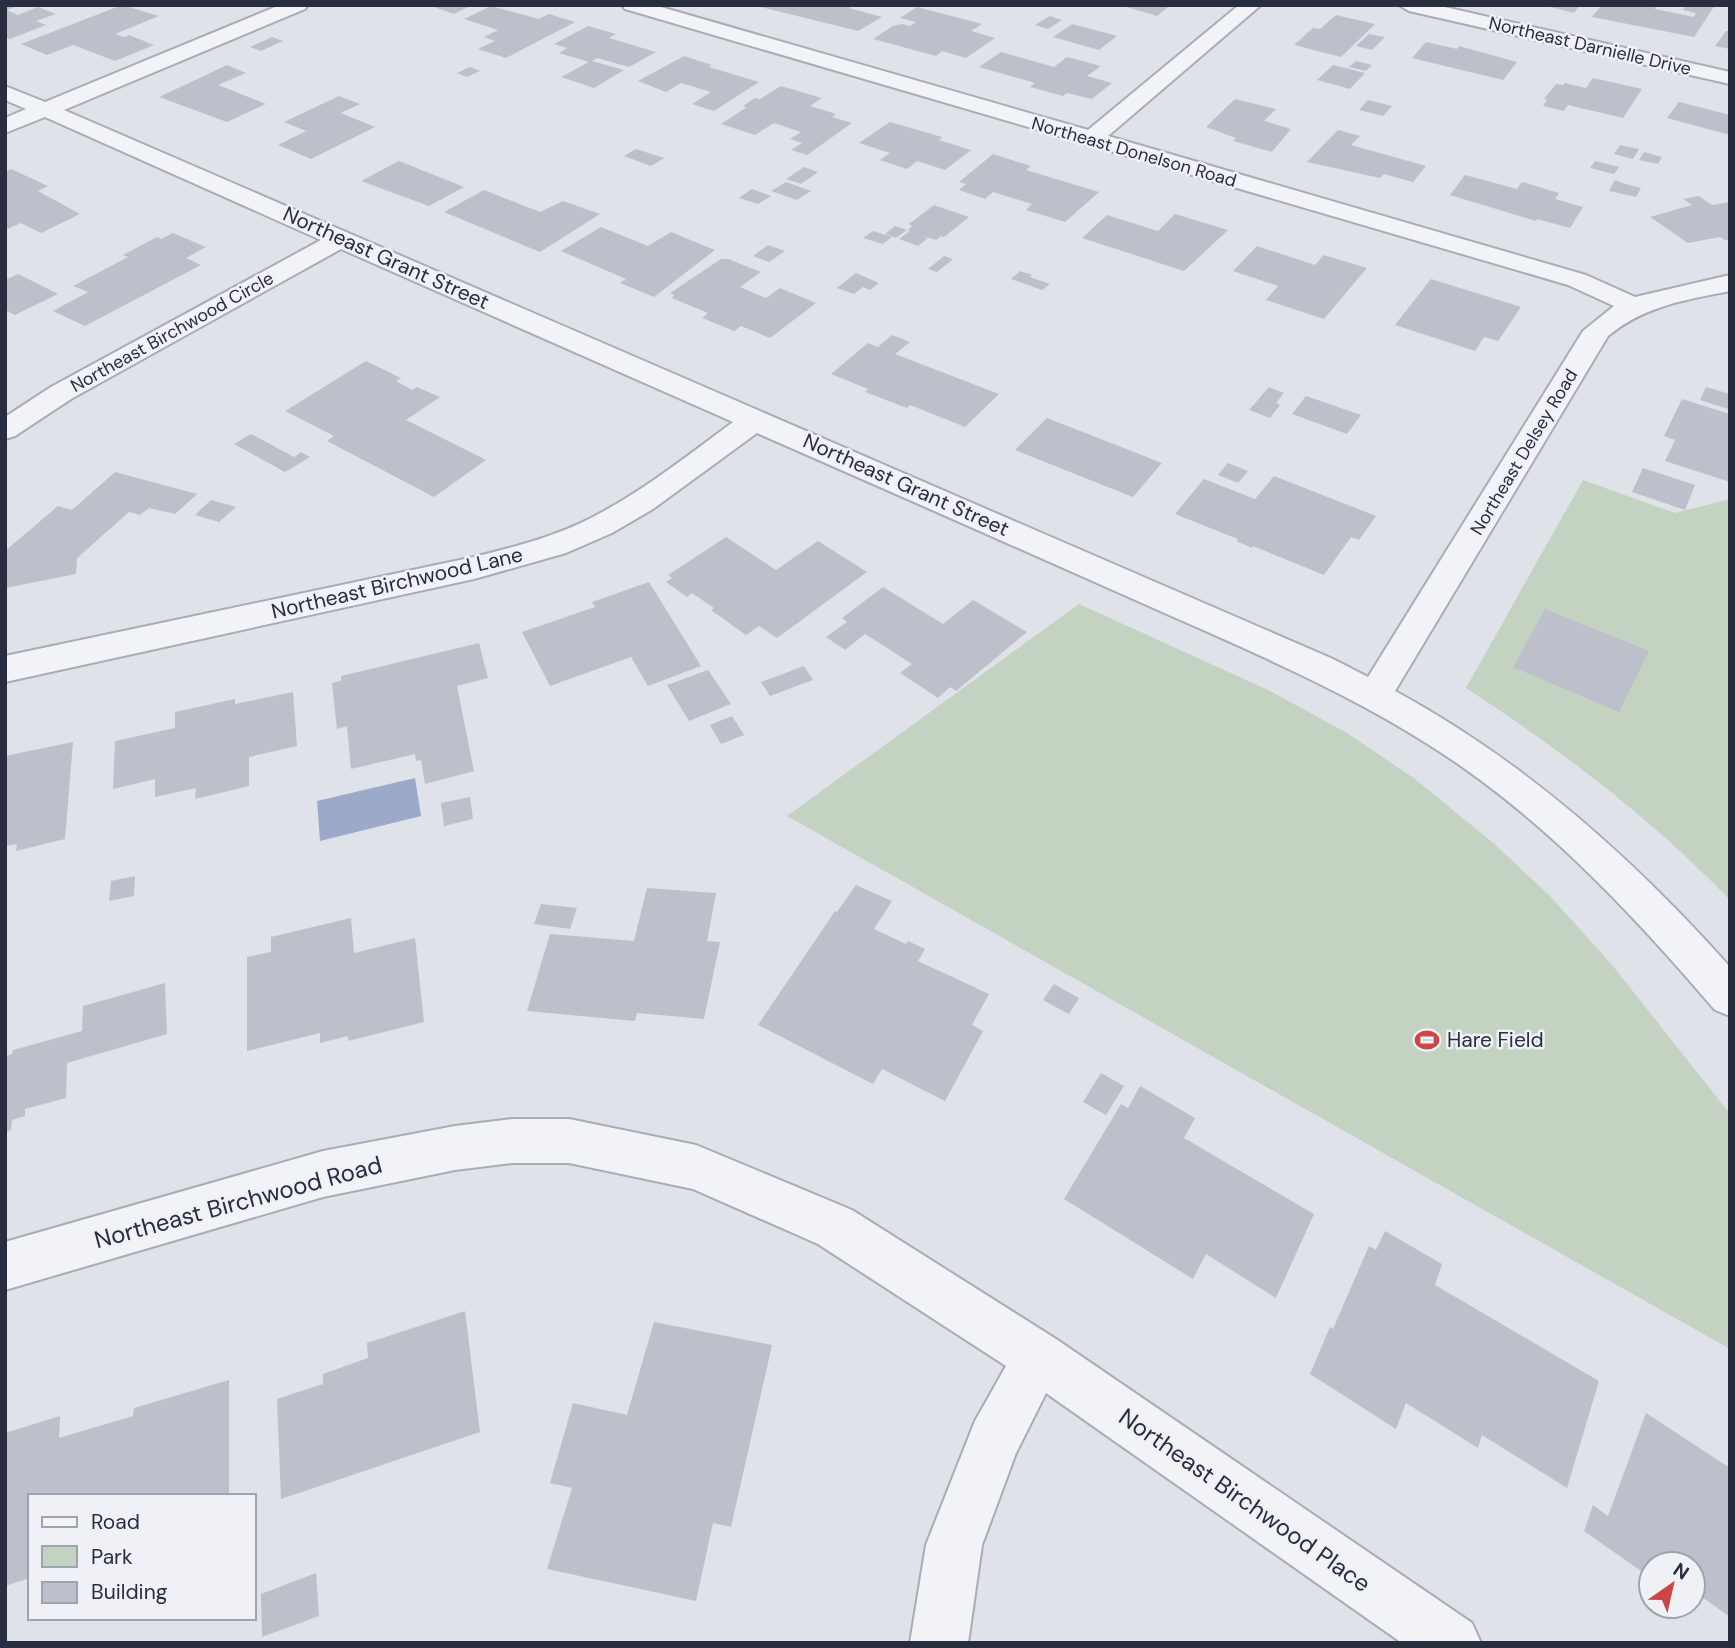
<svg xmlns="http://www.w3.org/2000/svg" width="1735" height="1648" viewBox="0 0 1735 1648" font-family="'DM Sans',sans-serif">
	<style>
		.green { fill: #c3d2c1 }
		.water { fill: #9baac8 }
		.building { fill: #bdc0cb }
		.lines { fill: none; stroke-linecap: round; stroke-linejoin: round }
		.minor-casing { stroke: #a8acb5; stroke-width: 4 }
		.minor { fill: #f2f3f7; fill-rule: evenodd }
		.labels { text-anchor: middle; dominant-baseline: central; stroke-width: 5; stroke-linejoin: round; paint-order: stroke }
		.far-street-label { font-size: 18px; fill: #282d3f; stroke: #eff1f6 }
		.street-label { font-size: 21px; fill: #282d3f; stroke: #eff1f6 }
		.poi-label { font-size: 21px; fill: #282d3f; stroke: #eff1f6; text-anchor: start }
		.near-street-label { font-size: 24px; fill: #282d3f; stroke: #eff1f6 }
	</style>
	<rect width="100%" height="100%" fill="#dfe2e8"/>
	<g class="green">
		<path d="M1583,480L1675,513L1730,499V900C1651,818 1561,750 1466,688Z"/>
		<polygon points="1079,604 1268,690 1347,733 1415,779 1492,842 1549,895 1613,966 1730,1114 1730,1349 787,816"/>
	</g>
	<polygon class="water" points="415,778 421,816 320,841 317,801"/>
	<g class="building">
		<polygon points="5,5 20,5 7,10 18,15 38,7 56,14 36,21 46,25 10,39 5,37"/>
		<polygon points="122,5 159,16 115,34 124,37 129,35 154,45 115,61 73,45 47,55 21,44"/>
		<polygon points="428,5 472,5 454,14"/>
		<polygon points="764,5 852,5 849,8 882,17 858,31 761,7"/>
		<polygon points="1120,5 1170,5 1157,16"/>
		<polygon points="1543,5 1580,5 1574,13"/>
		<polygon points="1602,5 1653,5 1656,6 1655,9 1694,17 1696,13 1683,10 1686,5 1715,5 1694,37 1592,17"/>
		<polygon points="491,6 539,19 549,14 575,22 506,58 478,49 495,41 484,37 498,30 464,19"/>
		<polygon points="917,7 982,24 971,31 995,38 966,58 942,51 936,56 873,39 893,26 902,24 910,26 916,22 900,18"/>
		<polygon points="1336,15 1375,24 1341,57 1294,45 1313,28 1320,29"/>
		<polygon points="1050,16 1062,20 1048,29 1035,25"/>
		<polygon points="1072,24 1117,36 1099,50 1053,37"/>
		<polygon points="588,26 616,34 609,38 656,52 629,67 597,58 592,61 624,70 594,88 561,77 589,62 559,53 567,48 554,44"/>
		<polygon points="1726,31 1730,31 1730,49 1715,46"/>
		<polygon points="1369,34 1385,37 1372,50 1356,46"/>
		<polygon points="272,37 283,41 261,51 250,47"/>
		<polygon points="1426,42 1457,49 1459,46 1517,62 1503,80 1412,58"/>
		<polygon points="1001,52 1054,67 1067,57 1101,66 1087,76 1112,83 1092,99 1067,93 1063,96 1030,87 1035,83 979,67"/>
		<polygon points="684,56 712,65 709,67 759,82 714,111 692,104 711,92 681,83 666,92 638,81"/>
		<polygon points="1356,61 1372,65 1366,71 1349,67"/>
		<polygon points="227,65 246,73 218,85 266,104 227,122 159,97"/>
		<polygon points="1333,65 1365,73 1350,89 1317,80"/>
		<polygon points="470,67 480,71 467,77 457,73"/>
		<polygon points="1593,78 1642,89 1623,118 1568,105 1564,111 1543,106 1547,100 1544,99 1556,84 1563,85 1565,83 1586,88"/>
		<polygon points="781,86 822,98 810,106 836,114 832,117 852,123 807,155 791,150 802,143 790,139 801,132 774,123 755,135 721,124 747,107 743,106 755,98 760,99"/>
		<polygon points="339,96 360,104 341,113 375,127 311,159 278,145 306,131 284,122"/>
		<polygon points="1235,99 1276,109 1264,121 1291,129 1272,152 1233,141 1236,138 1206,127"/>
		<polygon points="1368,100 1392,106 1383,116 1359,110"/>
		<polygon points="1679,102 1730,115 1730,135 1667,118"/>
		<polygon points="890,122 942,137 939,140 971,150 945,170 917,161 907,169 880,160 890,153 859,143"/>
		<polygon points="1338,130 1360,136 1351,145 1426,166 1413,182 1384,174 1380,178 1307,162"/>
		<polygon points="1620,145 1639,149 1633,159 1614,154"/>
		<polygon points="636,149 664,158 651,166 624,156"/>
		<polygon points="1644,152 1662,157 1658,164 1639,160"/>
		<polygon points="993,154 1031,166 1026,170 1099,192 1065,222 1026,210 1032,204 993,192 985,199 959,190 966,184 959,182"/>
		<polygon points="399,161 464,187 429,206 361,181"/>
		<polygon points="1595,161 1619,167 1614,174 1590,168"/>
		<polygon points="804,167 818,172 801,184 786,179"/>
		<polygon points="11,169 48,186 38,191 80,214 41,233 21,223 5,230 5,172"/>
		<polygon points="1465,175 1517,189 1522,182 1559,193 1555,199 1583,207 1570,228 1537,219 1536,221 1450,195"/>
		<polygon points="1615,180 1622,183 1641,188 1636,197 1609,191"/>
		<polygon points="786,182 811,191 797,200 771,191"/>
		<polygon points="752,189 771,196 758,204 739,198"/>
		<polygon points="484,190 540,212 563,201 600,214 540,252 444,212"/>
		<polygon points="1699,196 1712,205 1730,202 1730,240 1725,240 1720,237 1688,243 1650,217 1692,205 1683,199"/>
		<polygon points="934,205 969,217 944,237 941,236 936,240 921,235 928,238 918,246 899,239 910,231 908,230 912,226 909,224"/>
		<polygon points="1175,214 1228,230 1184,271 1082,238 1107,215 1158,231"/>
		<polygon points="895,226 907,230 896,238 885,234"/>
		<polygon points="601,227 648,246 671,232 715,250 654,297 620,283 626,279 561,251"/>
		<polygon points="873,231 892,237 883,244 863,238"/>
		<polygon points="173,233 206,247 186,258 201,265 85,326 53,311 88,292 73,286 128,257 123,255 157,237 161,239"/>
		<polygon points="768,245 785,251 769,262 753,256"/>
		<polygon points="1257,246 1315,265 1324,255 1367,268 1324,319 1266,300 1278,286 1233,271"/>
		<polygon points="944,256 953,259 937,272 928,269"/>
		<polygon points="721,259 728,259 761,272 740,287 766,298 780,288 816,303 770,338 741,326 734,331 702,318 708,313 672,298 674,295 670,293"/>
		<polygon points="1020,271 1032,275 1030,277 1050,284 1042,290 1011,279"/>
		<polygon points="856,273 879,283 870,290 863,287 854,294 837,288"/>
		<polygon points="18,274 58,294 15,315 5,310 5,280"/>
		<polygon points="1431,279 1521,307 1498,341 1484,337 1475,351 1395,325"/>
		<polygon points="892,335 910,342 895,354 999,394 965,427 910,405 907,408 865,392 868,389 831,374 868,343 878,347"/>
		<polygon points="366,361 401,378 396,381 412,390 417,387 440,397 406,420 486,460 434,497 327,441 334,436 285,411"/>
		<polygon points="1269,387 1284,393 1276,403 1280,405 1270,418 1249,410"/>
		<polygon points="1706,387 1730,394 1728,409 1700,400"/>
		<polygon points="1306,396 1361,415 1347,434 1292,414"/>
		<polygon points="1682,399 1730,414 1730,482 1665,461 1675,440 1664,436"/>
		<polygon points="1047,418 1162,463 1133,497 1015,450"/>
		<polygon points="251,434 294,457 301,452 310,457 285,472 234,444"/>
		<polygon points="1228,463 1248,471 1238,483 1218,475"/>
		<polygon points="1643,468 1695,485 1685,510 1632,492"/>
		<polygon points="115,472 197,494 175,514 149,508 140,515 129,512 77,558 76,574 5,588 5,551 58,506 72,510"/>
		<polygon points="1274,476 1376,516 1359,540 1351,537 1324,575 1253,546 1252,548 1236,541 1238,539 1175,514 1204,479 1255,499"/>
		<polygon points="211,500 236,507 219,522 195,515"/>
		<polygon points="726,537 776,570 818,541 867,572 777,638 759,626 746,635 711,610 714,608 692,593 687,597 666,582 672,578 668,575"/>
		<polygon points="649,582 701,666 648,686 631,657 550,686 522,632 595,607 592,602"/>
		<polygon points="883,587 943,624 973,600 1027,632 956,691 950,687 938,698 900,673 912,664 865,634 845,650 826,637 847,622 842,618"/>
		<polygon points="1545,609 1649,651 1619,712 1513,667"/>
		<polygon points="479,643 488,678 457,686 474,771 425,784 421,760 416,761 415,754 351,769 347,726 337,729 332,683 341,681 341,676"/>
		<polygon points="804,666 813,680 770,696 761,682"/>
		<polygon points="708,670 731,704 689,721 667,685"/>
		<polygon points="293,692 297,746 249,757 249,786 195,799 196,788 155,797 155,779 113,789 115,741 175,728 175,712 235,699 235,704"/>
		<polygon points="732,716 744,735 721,744 710,725"/>
		<polygon points="73,742 65,839 16,851 17,844 5,846 5,756"/>
		<polygon points="470,797 473,819 444,826 441,803"/>
		<polygon points="135,876 134,896 109,901 111,881"/>
		<polygon points="856,885 892,901 874,929 906,944 908,941 925,949 918,961 989,994 972,1025 983,1031 945,1101 882,1069 873,1084 758,1025 835,911 837,912"/>
		<polygon points="647,888 716,893 707,941 720,942 704,1019 637,1013 635,1021 527,1011 550,934 634,941"/>
		<polygon points="541,904 577,908 570,929 534,924"/>
		<polygon points="351,918 354,953 415,938 424,1022 348,1041 348,1036 320,1043 320,1033 247,1051 247,957 271,952 271,937"/>
		<polygon points="165,983 167,1034 67,1063 66,1098 25,1109 25,1116 12,1120 11,1130 5,1132 5,1056 12,1054 13,1050 82,1031 83,1006"/>
		<polygon points="1054,984 1079,998 1069,1014 1043,1000"/>
		<polygon points="1101,1073 1124,1086 1106,1115 1083,1102"/>
		<polygon points="1140,1086 1195,1118 1184,1138 1314,1214 1276,1298 1206,1254 1193,1279 1064,1199 1121,1104 1128,1108"/>
		<polygon points="1385,1231 1442,1264 1435,1285 1599,1381 1567,1488 1482,1435 1478,1448 1406,1403 1396,1429 1310,1374 1330,1327 1333,1329 1369,1246 1376,1250"/>
		<polygon points="465,1311 480,1432 281,1499 277,1399 323,1384 323,1374 368,1358 367,1343"/>
		<polygon points="654,1322 772,1345 731,1527 713,1523 696,1601 547,1569 572,1488 550,1483 573,1403 627,1415"/>
		<polygon points="229,1380 229,1494 30,1496 30,1578 5,1586 5,1433 60,1416 59,1438 133,1416 134,1408"/>
		<polygon points="1646,1413 1730,1468 1730,1617 1695,1592 1693,1597 1693,1564 1651,1564 1651,1578 1584,1531 1593,1505 1608,1516"/>
		<polygon points="316,1573 319,1616 262,1637 261,1594"/>
	</g>
	<g class="lines">
		<g class="minor-casing">
			<g id="minor">
				<path d="M280,5H308L305,9L64,110L1333,659L1368,677L1583,331L1614,306L1568,285L625,9L622,5H654L1088,130L1239,5H1261L1108,136L1586,275L1635,297L1730,275V291C1685,300 1644,306 1608,336L1395,691C1524,761 1633,858 1730,967V1016L1715,1010C1639,921 1557,833 1461,766C1362,697 1252,652 1142,603C1014,546 885,489 757,433L653,509L612,533L566,553L474,579L5,682V656L474,557C514,547 554,537 591,518C642,492 687,456 733,422L341,249L71,399L15,436L5,439V417L51,387L321,240L45,117L5,133V118L26,109L5,100V86L45,102Z"/>
				<polygon points="1399,5 1436,5 1730,72 1730,84 1409,11"/>
				<polygon points="512,1119 569,1119 696,1145 852,1210 1056,1339 1472,1623 1481,1643 1402,1643 1046,1393 1016,1453 982,1545 968,1643 910,1643 926,1545 975,1421 1006,1366 818,1244 693,1189 569,1163 512,1163 455,1170 323,1197 5,1290 5,1242 323,1151 455,1126"/>
			</g>
		</g>
		<use href="#minor" class="minor"/>
	</g>
	<defs>
		<g id="stadium-bare" transform="scale(1.89)"><path d="M0-5a6.5 5 0 1 0 0 10a6.5 5 0 1 0 0-10ZM-3.5-1.8h7v3.6h-7Z" fill="#cc4647" stroke="#eff1f6" stroke-width="2.5" paint-order="stroke"/></g>
	</defs>
	<g fill-rule="evenodd">
		<use href="#stadium-bare" x="1427" y="1040"/>
	</g>
	<g class="labels">
		<g class="far-street-label">
			<text transform="translate(1590 46) rotate(13)">Northeast Darnielle Drive</text>
			<text transform="translate(1134 152) rotate(16)">Northeast Donelson Road</text>
			<text transform="translate(172 332) rotate(-29)">Northeast Birchwood Circle</text>
			<text transform="translate(1524 452) rotate(-59)">Northeast Delsey Road</text>
		</g>
		<g class="street-label">
			<text transform="translate(386 258) rotate(24)">Northeast Grant Street</text>
			<text transform="translate(906 485) rotate(24)">Northeast Grant Street</text>
			<text transform="translate(397 583) rotate(-13)">Northeast Birchwood Lane</text>
		</g>
		<g class="poi-label">
			<text x="1447" y="1040">Hare Field</text>
		</g>
		<g class="near-street-label">
			<text transform="translate(238 1202) rotate(-15)">Northeast Birchwood Road</text>
			<text transform="translate(1245 1500) rotate(35)">Northeast Birchwood Place</text>
		</g>
	</g>
	<rect width="1735" height="1648" fill="none" stroke="#282d3f" stroke-width="14"/>
	<rect x="28" y="1494" width="228" height="126" fill="#eff1f6" stroke="#9fa3ad" stroke-width="2"/>
	<rect x="42" y="1517" width="35" height="10" fill="#f2f3f7" stroke="#9fa3ad" stroke-width="2"/>
	<text x="91" y="1529" font-size="21" fill="#282d3f">Road</text>
	<rect x="42" y="1546" width="35" height="21" fill="#c3d2c1" stroke="#9fa3ad" stroke-width="2"/>
	<text x="91" y="1564" font-size="21" fill="#282d3f">Park</text>
	<rect x="42" y="1582" width="35" height="21" fill="#bdc0cb" stroke="#9fa3ad" stroke-width="2"/>
	<text x="91" y="1599" font-size="21" fill="#282d3f">Building</text>
	<g transform="translate(1672 1585) rotate(34)"><circle r="33" fill="#eff1f6" stroke="#9fa3ad" stroke-width="2"/>
	<path d="M0-5L12 26L0 18L-12 26Z" fill="#cc4647"/>
	<text y="-10" font-size="19" font-weight="bold" text-anchor="middle" fill="#282d3f">N</text>
	</g>
</svg>
